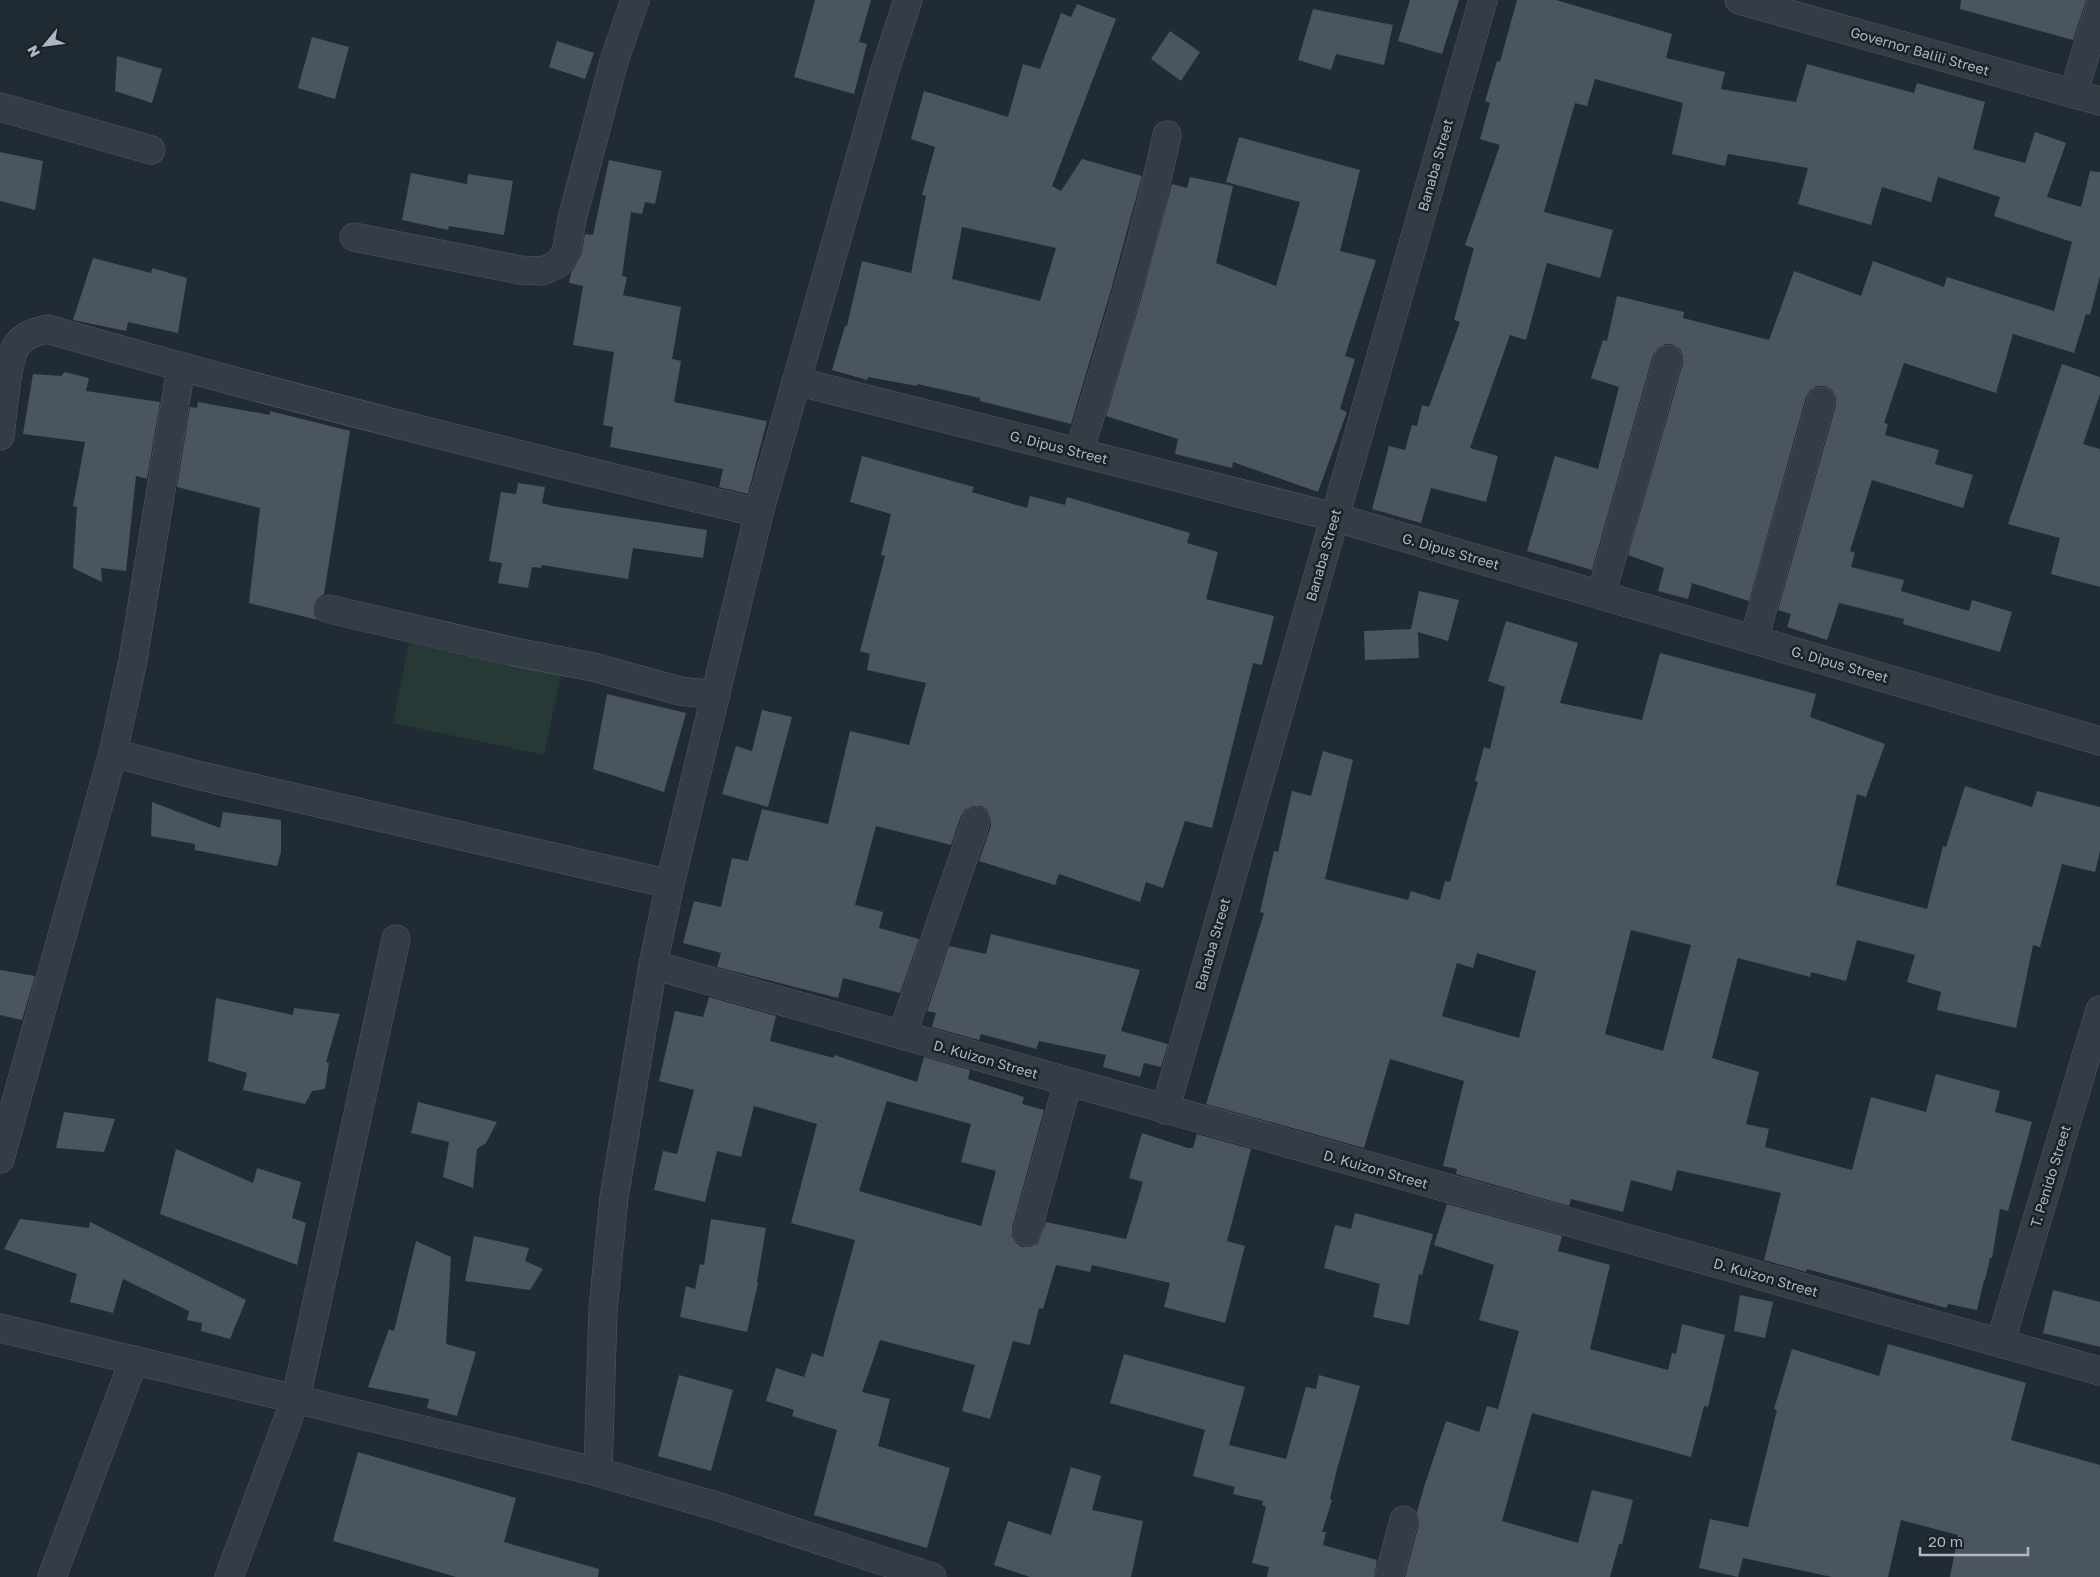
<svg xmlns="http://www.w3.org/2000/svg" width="2100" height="1577" viewBox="0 0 2100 1577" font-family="'Golos Text',sans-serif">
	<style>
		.green { fill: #263937 }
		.building { fill: #4a5560; fill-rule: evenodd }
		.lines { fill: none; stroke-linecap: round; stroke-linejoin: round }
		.minor-casing { stroke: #525a63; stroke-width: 29 }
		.minor { stroke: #343d45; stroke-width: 28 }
		.labels { text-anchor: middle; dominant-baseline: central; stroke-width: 5; stroke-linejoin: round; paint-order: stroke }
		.street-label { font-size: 14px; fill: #aeb7c2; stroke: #1a2229 }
	</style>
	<rect width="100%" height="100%" fill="#212b34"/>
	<polygon class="green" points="409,643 561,675 544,755 393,723"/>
	<g class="building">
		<polygon points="815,0 871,0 859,42 867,44 854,94 794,77"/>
		<polygon points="1410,0 1459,0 1442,54 1398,41"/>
		<polygon points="1517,0 1556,0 1672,34 1666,58 1725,72 1721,89 1796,102 1807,64 1914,93 1917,83 1985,102 1973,149 2025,163 2035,132 2066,143 2047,197 2081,207 2090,171 2100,172 2100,276 2090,315 2086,314 2074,353 2013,334 1996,393 1904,363 1884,423 1888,424 1885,435 1939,450 1935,464 1973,475 1963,508 1872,480 1850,551 1855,553 1851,567 1904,580 1901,591 1969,611 1972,600 2012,612 2000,652 1903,624 1904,619 1839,603 1827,640 1787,627 1791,614 1778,610 1836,405 1836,398 1832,390 1825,386 1817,386 1810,390 1806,397 1749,601 1692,583 1688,599 1658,591 1664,568 1628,555 1683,363 1683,356 1680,349 1672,344 1665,344 1658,348 1653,355 1592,570 1527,551 1555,456 1598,469 1619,387 1591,378 1603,340 1607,341 1617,296 1684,312 1683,318 1769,340 1794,271 1861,296 1873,261 1944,287 1947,277 2054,311 2072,242 1994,216 2000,197 1938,177 1931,202 1882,187 1871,225 1798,204 1808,168 1728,154 1725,166 1672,154 1683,103 1595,79 1587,106 1575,103 1544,212 1613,230 1600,278 1547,263 1526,340 1510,335 1470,448 1498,456 1486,502 1431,488 1421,523 1372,509 1389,446 1405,450 1412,425 1417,426 1422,405 1429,407 1460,322 1454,320 1474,248 1465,245 1500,145 1480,139 1490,103 1485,101 1497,61 1500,62"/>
		<polygon points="1961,0 2086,0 2073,40 1960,9"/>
		<path d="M1077,4L1116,19L1052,186L1061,191L1082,159L1142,176L1111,290L1071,424L980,401V398L917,384V386L868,377L867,380L832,370L845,326H847L862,261L911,273L926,196L922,195L935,147L911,139L924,91L1008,117L1023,64L1040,69L1061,13L1071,17ZM962,227L1056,248L1040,301L952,279Z"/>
		<polygon points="1313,9 1393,25 1384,65 1336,54 1331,70 1298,60"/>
		<polygon points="1170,31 1200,52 1181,81 1151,59"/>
		<polygon points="312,37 349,47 335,99 298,88"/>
		<polygon points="557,41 594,53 585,79 549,67"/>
		<polygon points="117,56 162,69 152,103 115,91"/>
		<polygon points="1239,137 1360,170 1340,251 1376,260 1345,356 1355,359 1340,409 1347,412 1318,492 1233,462 1232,468 1175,454 1178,439 1106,416 1141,299 1172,184 1187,188 1190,177 1233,186 1216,263 1276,286 1300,202 1226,182"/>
		<polygon points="0,152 43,161 35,210 0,201"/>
		<polygon points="609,160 662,171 655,204 645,202 642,214 631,212 622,276 627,277 623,295 681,307 672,359 681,361 674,402 767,421 748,494 719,487 723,469 610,447 613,427 603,425 614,352 573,345 583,286 569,283 571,273 581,256 585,234 593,235"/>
		<polygon points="411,173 467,184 468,174 513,181 504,235 449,226 448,230 402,220"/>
		<polygon points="93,258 151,273 152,268 187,278 178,333 128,322 126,331 73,320"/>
		<polygon points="2062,364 2100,377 2100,394 2083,444 2100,449 2100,587 2051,574 2060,538 2008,524"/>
		<polygon points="65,372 89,378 86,391 160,402 147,479 136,476 126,571 101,568 102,582 73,568 77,507 73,506 85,442 23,434 33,374 61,376"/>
		<polygon points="198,402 270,415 270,411 350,431 324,594 317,599 314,606 314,614 318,620 249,603 260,508 177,487 190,407 197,408"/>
		<polygon points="862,456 974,487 972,492 1027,508 1030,496 1065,505 1067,497 1190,533 1187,543 1218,552 1206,599 1274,616 1262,665 1253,663 1212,828 1185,821 1163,888 1146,882 1140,902 1059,874 1055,885 979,861 991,826 991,819 987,810 981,806 973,806 965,810 961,816 951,845 876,826 855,905 883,912 879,928 919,939 900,993 843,978 838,998 717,967 721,953 683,943 694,901 721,907 732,858 748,861 762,809 828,824 850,731 909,745 926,683 867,670 870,654 860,651 885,556 881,555 891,514 850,502"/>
		<polygon points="518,483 545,487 542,503 552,506 707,530 703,558 633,548 628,579 542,565 541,568 532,567 528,588 498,583 502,563 489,561 501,492 516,494"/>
		<polygon points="1419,591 1459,600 1448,641 1418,632 1419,658 1365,660 1364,631 1411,629"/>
		<path d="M1506,621L1578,643L1560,703L1642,720L1660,653L1816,694L1810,717L1885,744L1866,797L1857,794L1836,885L1927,909L1943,846L1946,847L1965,786L2032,807L2037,791L2100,807V851L2095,872L2062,864L2040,947L2033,945L2016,1028L1937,1010L1941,992L1907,982L1915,955L1857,940L1846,981L1811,972L1810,977L1738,958L1712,1058L1759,1072L1746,1124L1769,1129L1765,1147L1852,1170L1871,1097L1926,1112L1936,1074L2000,1091L1995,1112L2032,1122L2008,1211L2000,1209L1992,1258H1990L1985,1280H1984L1977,1310L1948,1304L1946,1308L1807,1269L1806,1272L1764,1260L1781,1193L1677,1170L1672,1191L1631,1180L1623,1212L1571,1199L1569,1206L1456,1174L1457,1169L1443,1166L1464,1081L1390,1059L1364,1148L1206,1104L1264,913L1260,912L1274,851L1278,852L1292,791L1311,796L1323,751L1353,760L1325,879L1408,900L1411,891L1440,900L1445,881L1450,882L1478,782L1475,781L1484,747L1490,749L1505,687L1488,681ZM1631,930L1691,945L1663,1051L1605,1034ZM1477,953L1536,971L1519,1038L1442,1016L1457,963L1473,968Z"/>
		<polygon points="607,694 686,713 664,792 593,769"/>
		<polygon points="762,710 792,717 768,807 722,794 736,746 752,751"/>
		<polygon points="152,802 220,828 223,812 281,820 281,852 277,866 195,850 195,844 151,836"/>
		<polygon points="991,934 1140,970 1121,1031 1168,1044 1161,1067 1144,1063 1140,1077 1103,1067 1106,1055 1039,1041 1036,1049 981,1034 979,1040 932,1027 936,1013 927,1011 949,946 986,954"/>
		<polygon points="0,970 35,976 22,1020 0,1015"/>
		<path d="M709,997L776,1016L770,1041L834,1058V1055L917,1082L924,1057L970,1070L968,1079L1024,1097L1022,1104L1044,1110L1012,1228V1236L1016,1243L1022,1247H1030L1038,1243L1046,1222L1126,1239L1143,1182L1129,1178L1142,1133L1188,1148H1193L1197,1134L1251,1149L1227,1241L1245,1246L1225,1323L1164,1307L1170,1283L1092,1265L1090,1272L1056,1265L1043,1309L1039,1308L1030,1345L1013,1341L990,1419L962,1411L975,1365L880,1340L862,1392L890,1399L878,1446L950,1468L927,1548L814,1515L837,1430L792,1416L794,1410L766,1401L776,1368L804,1377L812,1353L823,1357L855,1240L791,1223L817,1124L754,1106L741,1157L717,1151L705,1202L654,1190L663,1151L677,1154L694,1090L659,1081L675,1011L703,1017ZM887,1101L971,1124L961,1162L996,1171L981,1226L859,1191Z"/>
		<polygon points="216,998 293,1015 294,1008 340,1014 326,1062 329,1063 325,1089 312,1091 305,1104 243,1090 247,1073 208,1061"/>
		<polygon points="418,1102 497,1122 486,1143 477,1149 473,1188 443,1177 449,1142 411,1133"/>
		<polygon points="64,1112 115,1119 104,1152 56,1148"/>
		<polygon points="176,1149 253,1183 257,1168 301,1182 292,1218 306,1223 297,1265 160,1214"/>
		<polygon points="1447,1204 1562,1236 1558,1251 1610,1265 1590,1349 1668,1370 1672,1353 1676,1354 1682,1324 1725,1335 1708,1407 1704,1406 1691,1457 1532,1413 1502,1521 1578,1543 1592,1490 1633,1500 1622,1544 1619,1544 1610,1577 1405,1577 1419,1524 1417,1512 1424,1487 1446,1421 1479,1432 1487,1406 1498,1409 1519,1331 1479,1320 1494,1265 1434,1245"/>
		<polygon points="1355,1213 1433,1234 1422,1275 1419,1274 1409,1325 1373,1317 1380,1284 1324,1268 1335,1225 1351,1229"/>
		<polygon points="20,1219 89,1228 90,1222 246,1300 230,1339 201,1331 202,1323 187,1320 189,1311 123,1279 113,1313 70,1302 77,1274 4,1249"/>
		<polygon points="711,1219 766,1228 757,1282 758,1283 747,1332 680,1317 686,1286 695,1289 700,1264 704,1265"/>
		<polygon points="474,1236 529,1248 525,1261 543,1269 530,1290 465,1281"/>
		<polygon points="416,1241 451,1257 446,1344 476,1352 457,1416 427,1408 429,1399 368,1387 389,1329 394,1331"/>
		<polygon points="2053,1290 2100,1302 2100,1347 2043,1333"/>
		<polygon points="1740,1295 1773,1302 1765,1338 1734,1331"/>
		<polygon points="1888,1344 2026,1383 2011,1440 2100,1465 2100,1577 1950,1577 1958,1535 1901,1520 1888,1577 1832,1577 1743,1558 1738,1577 1699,1568 1710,1519 1748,1527 1777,1410 1774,1409 1792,1349 1879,1376"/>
		<polygon points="1124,1354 1245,1387 1229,1445 1286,1459 1306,1387 1316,1389 1319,1375 1360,1386 1336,1473 1330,1499 1332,1500 1322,1532 1326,1532 1323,1545 1377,1560 1374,1577 1267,1577 1269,1567 1252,1563 1266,1507 1262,1505 1263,1501 1233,1494 1235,1487 1193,1476 1205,1430 1110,1403"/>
		<polygon points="679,1375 733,1390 711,1471 658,1456"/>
		<polygon points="358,1452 516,1498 504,1542 599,1569 598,1577 456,1577 333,1541"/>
		<polygon points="1071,1467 1101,1476 1092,1510 1143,1521 1131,1577 1030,1577 994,1565 1008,1521 1051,1535"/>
	</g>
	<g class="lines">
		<g class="minor-casing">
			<g id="minor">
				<polyline points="1739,0 2100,101"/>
				<polyline points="2073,94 2100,6"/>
				<polyline points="0,107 151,150"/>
				<polyline points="354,237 520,270 542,271 558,264 566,253 572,219 614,61 635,0"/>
				<polyline points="181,368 133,660 113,753 197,775 670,884"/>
				<polyline points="796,381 1334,517 2100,741"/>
				<path d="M0,436C3,416 6,360 17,345C24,335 35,332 47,329C283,397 521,456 759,513"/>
				<path d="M1079,452C1111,347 1144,243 1167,135"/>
				<polyline points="1601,595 1668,359"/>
				<polyline points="329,609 510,651 593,667 680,691 716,695"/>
				<polyline points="1754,639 1821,401"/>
				<polyline points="653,965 2100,1371"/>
				<polyline points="902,1035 976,821"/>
				<polyline points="1165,1110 1483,0"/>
				<polyline points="0,1159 113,753"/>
				<polyline points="1027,1232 1068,1082"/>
				<polyline points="0,1328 598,1472 716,1506 932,1577"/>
				<polyline points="2000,1343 2100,1010"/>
				<polyline points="598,1472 603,1309 614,1198 653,965 670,884 759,513 885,70 908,0"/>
				<polyline points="52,1577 134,1360"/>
				<polyline points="229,1577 296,1398 396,939"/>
				<polyline points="1389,1577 1404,1520"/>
			</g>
		</g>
		<use href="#minor" class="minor"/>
	</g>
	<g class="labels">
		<g class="street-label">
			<text transform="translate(1920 51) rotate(16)">Governor Balili Street</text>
			<text transform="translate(1435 165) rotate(-74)">Banaba Street</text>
			<text transform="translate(1059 447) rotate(14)">G. Dipus Street</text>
			<text transform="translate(1451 551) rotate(16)">G. Dipus Street</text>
			<text transform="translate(1323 555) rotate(-74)">Banaba Street</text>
			<text transform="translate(1840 664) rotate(16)">G. Dipus Street</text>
			<text transform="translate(1212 944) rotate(-74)">Banaba Street</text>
			<text transform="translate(986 1059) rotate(16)">D. Kuizon Street</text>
			<text transform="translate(1376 1169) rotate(16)">D. Kuizon Street</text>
			<text transform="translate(2050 1176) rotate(-73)">T. Penido Street</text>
			<text transform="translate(1766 1277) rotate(16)">D. Kuizon Street</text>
		</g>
	</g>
	<g transform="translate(45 45) rotate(241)" stroke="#1a2229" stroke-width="4" paint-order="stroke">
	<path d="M0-4L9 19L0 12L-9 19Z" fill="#aeb7c2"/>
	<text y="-8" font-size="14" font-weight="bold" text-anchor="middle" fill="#aeb7c2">N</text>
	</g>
	<path d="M1920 1547v8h108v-8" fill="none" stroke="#aeb7c2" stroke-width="2.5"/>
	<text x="1928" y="1547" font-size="15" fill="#aeb7c2" stroke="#1a2229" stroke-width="4" paint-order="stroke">20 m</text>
</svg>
